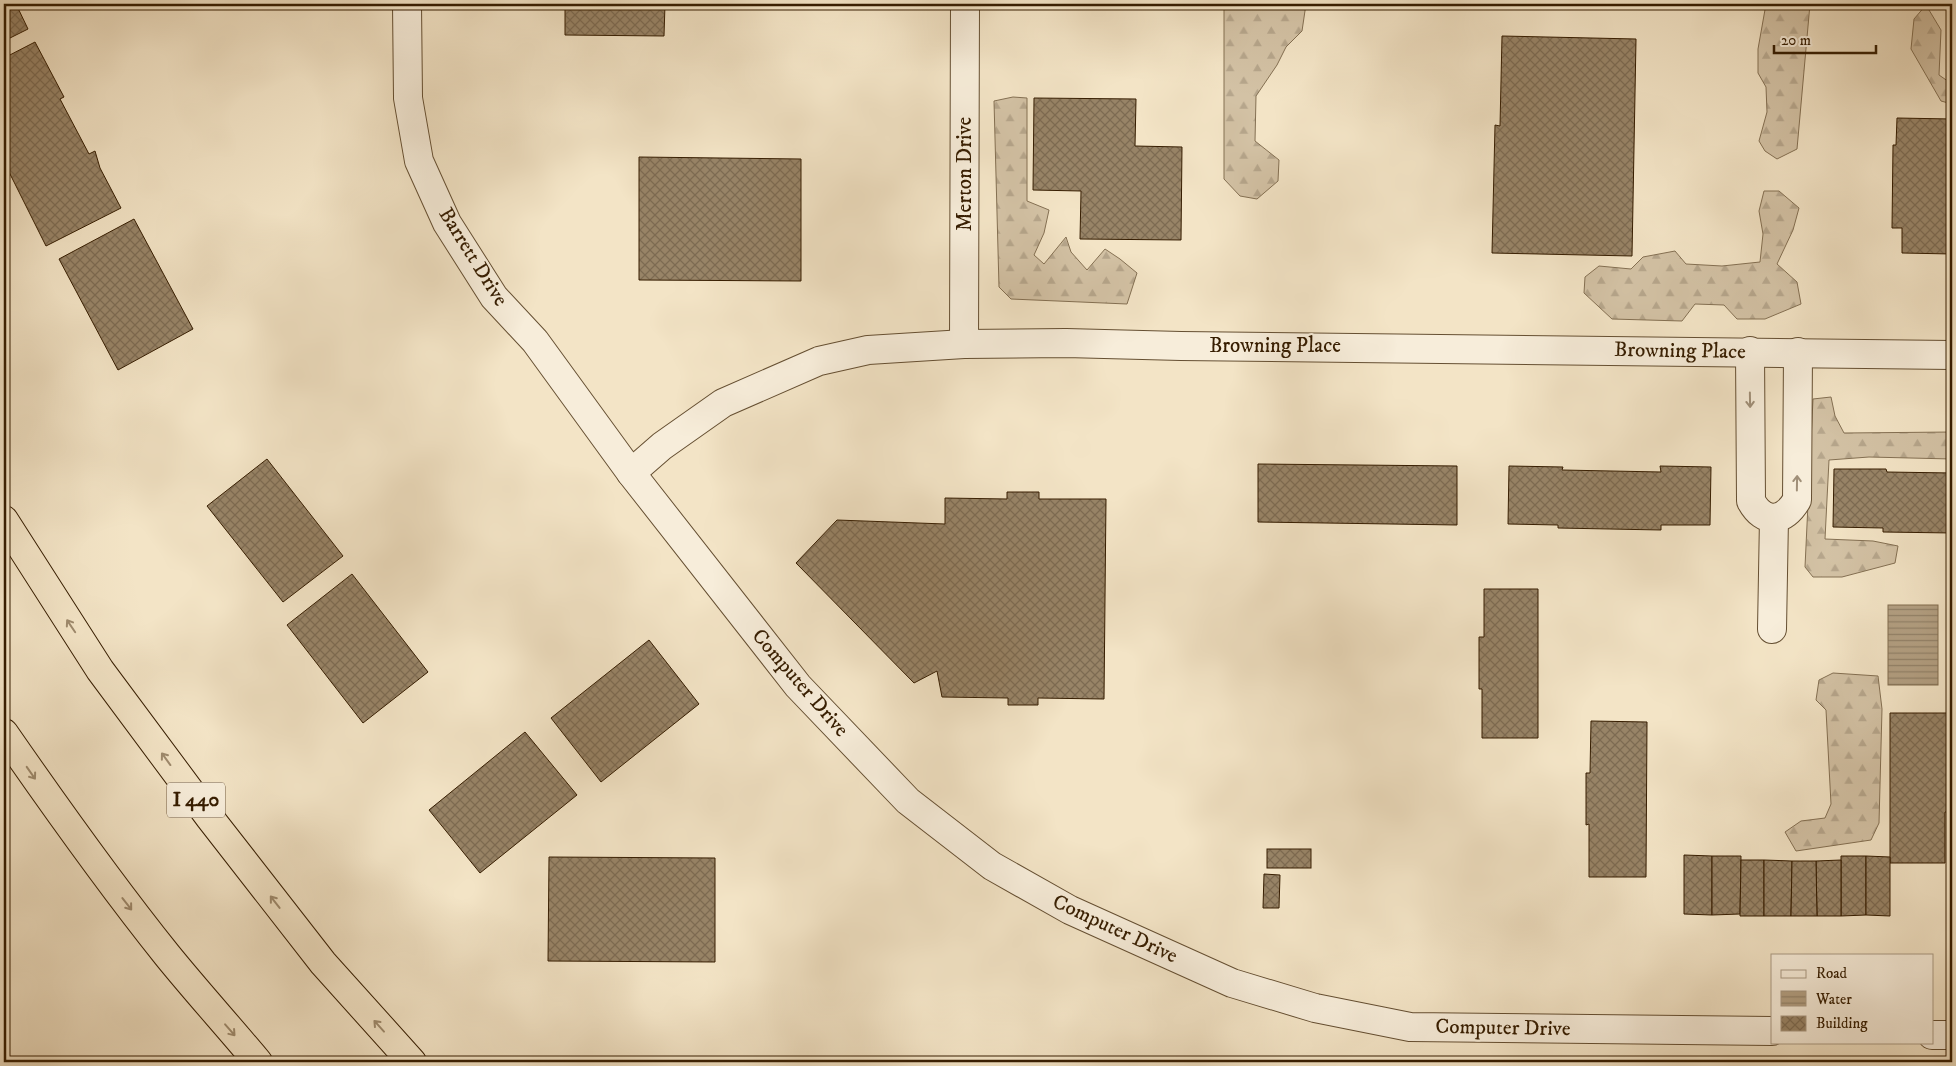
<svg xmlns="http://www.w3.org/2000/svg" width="1956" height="1066" viewBox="0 0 1956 1066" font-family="'IM FELL DW Pica',serif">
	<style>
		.forest { fill: url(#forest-firs); stroke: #847053 }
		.water { fill: url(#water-rules); stroke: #816c4f }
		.building { fill: url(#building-cross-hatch); stroke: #361d01 }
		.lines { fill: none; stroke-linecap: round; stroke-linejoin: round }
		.minor-casing { stroke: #654f32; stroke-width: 30 }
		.tertiary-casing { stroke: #654f32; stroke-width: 30 }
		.motorway-casing { stroke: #361d01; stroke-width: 30 }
		.minor { stroke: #f7edda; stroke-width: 28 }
		.tertiary { stroke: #f7edda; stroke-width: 28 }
		.motorway { stroke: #f3e4c6; stroke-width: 28 }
		.oneway { stroke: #a08f78 }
		.oneway2 { stroke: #9e8a6d }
		.labels { text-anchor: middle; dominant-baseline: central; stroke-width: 4; stroke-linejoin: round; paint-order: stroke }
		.shield { fill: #f7edda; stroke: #705b42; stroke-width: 1 }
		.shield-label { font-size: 20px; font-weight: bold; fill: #361d01 }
		.street-label { font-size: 21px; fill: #361d01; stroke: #f7edda }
	</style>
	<defs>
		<pattern id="forest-firs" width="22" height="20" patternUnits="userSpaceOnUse" patternTransform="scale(1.25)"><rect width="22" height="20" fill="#d3c2a5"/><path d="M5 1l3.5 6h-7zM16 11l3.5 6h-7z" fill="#b6a68c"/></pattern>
		<pattern id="water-rules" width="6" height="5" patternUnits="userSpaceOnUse" patternTransform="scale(1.25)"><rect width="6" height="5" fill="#b3a083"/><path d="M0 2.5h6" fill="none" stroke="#928269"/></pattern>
		<pattern id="building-cross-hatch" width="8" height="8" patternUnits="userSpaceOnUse" patternTransform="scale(1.25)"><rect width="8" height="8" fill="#988467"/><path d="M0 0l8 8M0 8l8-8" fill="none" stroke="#7d6b52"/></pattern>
	</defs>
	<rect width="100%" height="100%" fill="#f3e4c6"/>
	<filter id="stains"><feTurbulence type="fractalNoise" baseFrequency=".004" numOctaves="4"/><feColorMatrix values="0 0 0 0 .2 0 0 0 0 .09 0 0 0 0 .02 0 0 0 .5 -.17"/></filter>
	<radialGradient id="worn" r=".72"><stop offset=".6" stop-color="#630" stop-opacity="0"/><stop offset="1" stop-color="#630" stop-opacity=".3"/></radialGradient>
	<g class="forest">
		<polygon points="1228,4 1306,4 1302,31 1286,47 1277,65 1256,96 1255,141 1279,160 1278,181 1257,199 1240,196 1224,179 1224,9"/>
		<polygon points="1766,4 1810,4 1797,149 1777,159 1765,151 1759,141 1767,112 1766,87 1758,73 1758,49"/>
		<polygon points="1926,5 1941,30 1939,75 1952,84 1952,104 1941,101 1911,49 1914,19"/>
		<polygon points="1013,97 1027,98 1027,201 1049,210 1044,233 1034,255 1044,264 1066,237 1071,252 1087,270 1105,249 1120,259 1137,273 1127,304 1011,299 999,287 994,101"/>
		<polygon points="1764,191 1779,191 1799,208 1793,230 1777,264 1797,282 1801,304 1765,319 1737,319 1724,305 1695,304 1682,321 1612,319 1584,293 1585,277 1599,266 1631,269 1643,257 1675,251 1686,264 1722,266 1760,262 1763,234 1759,211"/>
		<polygon points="1831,397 1835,416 1844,433 1952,432 1952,459 1869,457 1829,460 1825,539 1873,541 1898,546 1895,563 1842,577 1813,577 1805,567 1813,399"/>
		<polygon points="1833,673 1878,676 1882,709 1879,823 1871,840 1796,851 1785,832 1801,821 1825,818 1831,804 1826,710 1816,700 1819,680"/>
	</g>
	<rect class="water" x="1888" y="605" width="50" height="80"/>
	<g class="building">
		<polygon points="4,4 16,4 28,29 4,41"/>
		<polygon points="565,4 665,4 664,36 565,35"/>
		<polygon points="1502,36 1636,39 1632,256 1492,253 1495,125 1500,126"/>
		<polygon points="35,42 64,97 60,99 89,154 95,151 100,168 121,208 46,246 4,162 4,58"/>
		<polygon points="1034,98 1136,99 1135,146 1182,147 1181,240 1080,239 1081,191 1033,190"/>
		<polygon points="1897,118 1952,119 1952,254 1902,253 1902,228 1892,228 1893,145 1896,145"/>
		<polygon points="639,157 801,159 801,281 639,280"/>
		<polygon points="134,219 193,329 118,370 59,259"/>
		<polygon points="267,459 343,556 283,602 207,506"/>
		<polygon points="1258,464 1457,466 1457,525 1258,522"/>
		<polygon points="1509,466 1563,467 1562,470 1661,472 1660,466 1711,467 1710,525 1661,525 1661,530 1558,528 1558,525 1508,524"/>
		<polygon points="1834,469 1886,469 1887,472 1952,473 1952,533 1883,532 1883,528 1833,527"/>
		<polygon points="1007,492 1039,492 1039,499 1106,499 1104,699 1038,698 1038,705 1008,705 1008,698 942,697 937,671 914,683 796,563 837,520 945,524 945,498 1007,499"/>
		<polygon points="352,574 428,672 363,723 287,625"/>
		<polygon points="1484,589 1538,589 1538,738 1482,738 1482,689 1479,689 1479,637 1484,637"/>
		<polygon points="649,640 699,704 601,782 551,718"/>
		<polygon points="1890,713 1948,713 1948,812 1945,812 1945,863 1890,863"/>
		<polygon points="1591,721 1647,722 1646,877 1589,877 1589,824 1586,825 1586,773 1590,773"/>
		<polygon points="525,732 577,795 480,873 429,810"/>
		<rect x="1267" y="849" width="44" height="19"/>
		<polygon points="1684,855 1712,856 1712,915 1684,914"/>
		<polygon points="1712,856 1741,856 1740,914 1712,915"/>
		<polygon points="1841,856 1866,856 1866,915 1841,916"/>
		<polygon points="1866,856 1890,857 1890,916 1866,915"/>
		<polygon points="549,857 715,858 715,962 548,961"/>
		<polygon points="1741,860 1764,860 1764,916 1740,916"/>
		<polygon points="1764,860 1792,861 1791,916 1764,916"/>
		<polygon points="1841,860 1841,916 1817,916 1816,861"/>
		<polygon points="1792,861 1816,861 1817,916 1791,916"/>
		<polygon points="1264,874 1280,875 1279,908 1263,908"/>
	</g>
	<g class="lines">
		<g class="minor-casing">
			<g id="minor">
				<polyline points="964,344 965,4"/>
				<path d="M1750,351L1751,501C1764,525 1784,522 1797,500L1798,352"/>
				<polyline points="631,473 662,446 723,403 819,361 868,350 964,344 1066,343 1181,346 1952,355"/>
				<polyline points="1772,629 1774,518"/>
			</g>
		</g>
		<g class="tertiary-casing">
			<g id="tertiary">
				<polyline points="407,4 408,98 419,161 447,223 494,297 535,341 631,473 798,686 908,801 992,866 1070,910 1232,983 1315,1008 1410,1027 1772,1031"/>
				<polyline points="1932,1035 1952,1035"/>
			</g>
		</g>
		<g class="motorway-casing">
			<g id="motorway">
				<polyline points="4,520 100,670 210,818 323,963 412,1062"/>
				<path d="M4,733C56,808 110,884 167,955C197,992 228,1026 258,1062"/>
			</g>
		</g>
		<use href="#minor" class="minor"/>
		<use href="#tertiary" class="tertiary"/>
		<use href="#motorway" class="motorway"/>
	</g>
	<defs><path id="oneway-shaft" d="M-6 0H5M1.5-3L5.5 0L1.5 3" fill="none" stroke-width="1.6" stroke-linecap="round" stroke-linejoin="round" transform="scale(1.25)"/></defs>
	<g class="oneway">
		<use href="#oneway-shaft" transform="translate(1750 400) rotate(89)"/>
		<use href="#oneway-shaft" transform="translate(1797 483) rotate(-89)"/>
	</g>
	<g class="oneway2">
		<use href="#oneway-shaft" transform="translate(71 626) rotate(-124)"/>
		<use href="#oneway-shaft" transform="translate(166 759) rotate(-126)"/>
		<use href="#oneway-shaft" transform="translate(31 773) rotate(55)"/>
		<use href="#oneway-shaft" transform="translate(275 902) rotate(-128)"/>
		<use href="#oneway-shaft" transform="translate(127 904) rotate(52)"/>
		<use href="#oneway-shaft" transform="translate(379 1026) rotate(-132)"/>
		<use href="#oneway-shaft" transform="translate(230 1030) rotate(49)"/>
	</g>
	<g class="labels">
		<rect class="shield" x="167" y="782.5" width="58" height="35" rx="4"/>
		<g class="shield-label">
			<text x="196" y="800">I 440</text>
		</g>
		<g class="street-label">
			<text transform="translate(965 174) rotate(-90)">Merton Drive</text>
			<text transform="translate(473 257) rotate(58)">Barrett Drive</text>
			<text x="1275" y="346">Browning Place</text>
			<text transform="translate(1680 351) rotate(1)">Browning Place</text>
			<text transform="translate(800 683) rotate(49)">Computer Drive</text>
			<text transform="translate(1115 929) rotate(25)">Computer Drive</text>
			<text transform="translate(1503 1028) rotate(1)">Computer Drive</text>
		</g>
	</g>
	<rect width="1956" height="1066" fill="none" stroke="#f3e4c6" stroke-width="20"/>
	<rect x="5" y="5" width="1946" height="1056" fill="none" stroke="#361d01" stroke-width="2.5"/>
	<rect x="10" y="10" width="1936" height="1046" fill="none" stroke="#361d01"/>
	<rect x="1771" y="954" width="162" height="90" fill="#f7edda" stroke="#aa9a83"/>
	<rect x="1781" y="970" width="25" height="8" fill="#f7edda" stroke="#aa9a83"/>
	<text x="1816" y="978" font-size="15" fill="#361d01">Road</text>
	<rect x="1781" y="991" width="25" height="15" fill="url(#water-rules)" stroke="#aa9a83"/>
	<text x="1816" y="1004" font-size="15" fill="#361d01">Water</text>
	<rect x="1781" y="1016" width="25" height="15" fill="url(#building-cross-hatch)" stroke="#aa9a83"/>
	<text x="1816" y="1028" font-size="15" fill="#361d01">Building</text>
	<path d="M1774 45v8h102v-8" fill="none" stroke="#361d01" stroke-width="2.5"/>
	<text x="1781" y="45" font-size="15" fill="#361d01" stroke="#f7edda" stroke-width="4" paint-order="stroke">20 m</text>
	<rect width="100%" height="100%" filter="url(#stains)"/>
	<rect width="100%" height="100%" fill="url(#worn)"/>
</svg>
